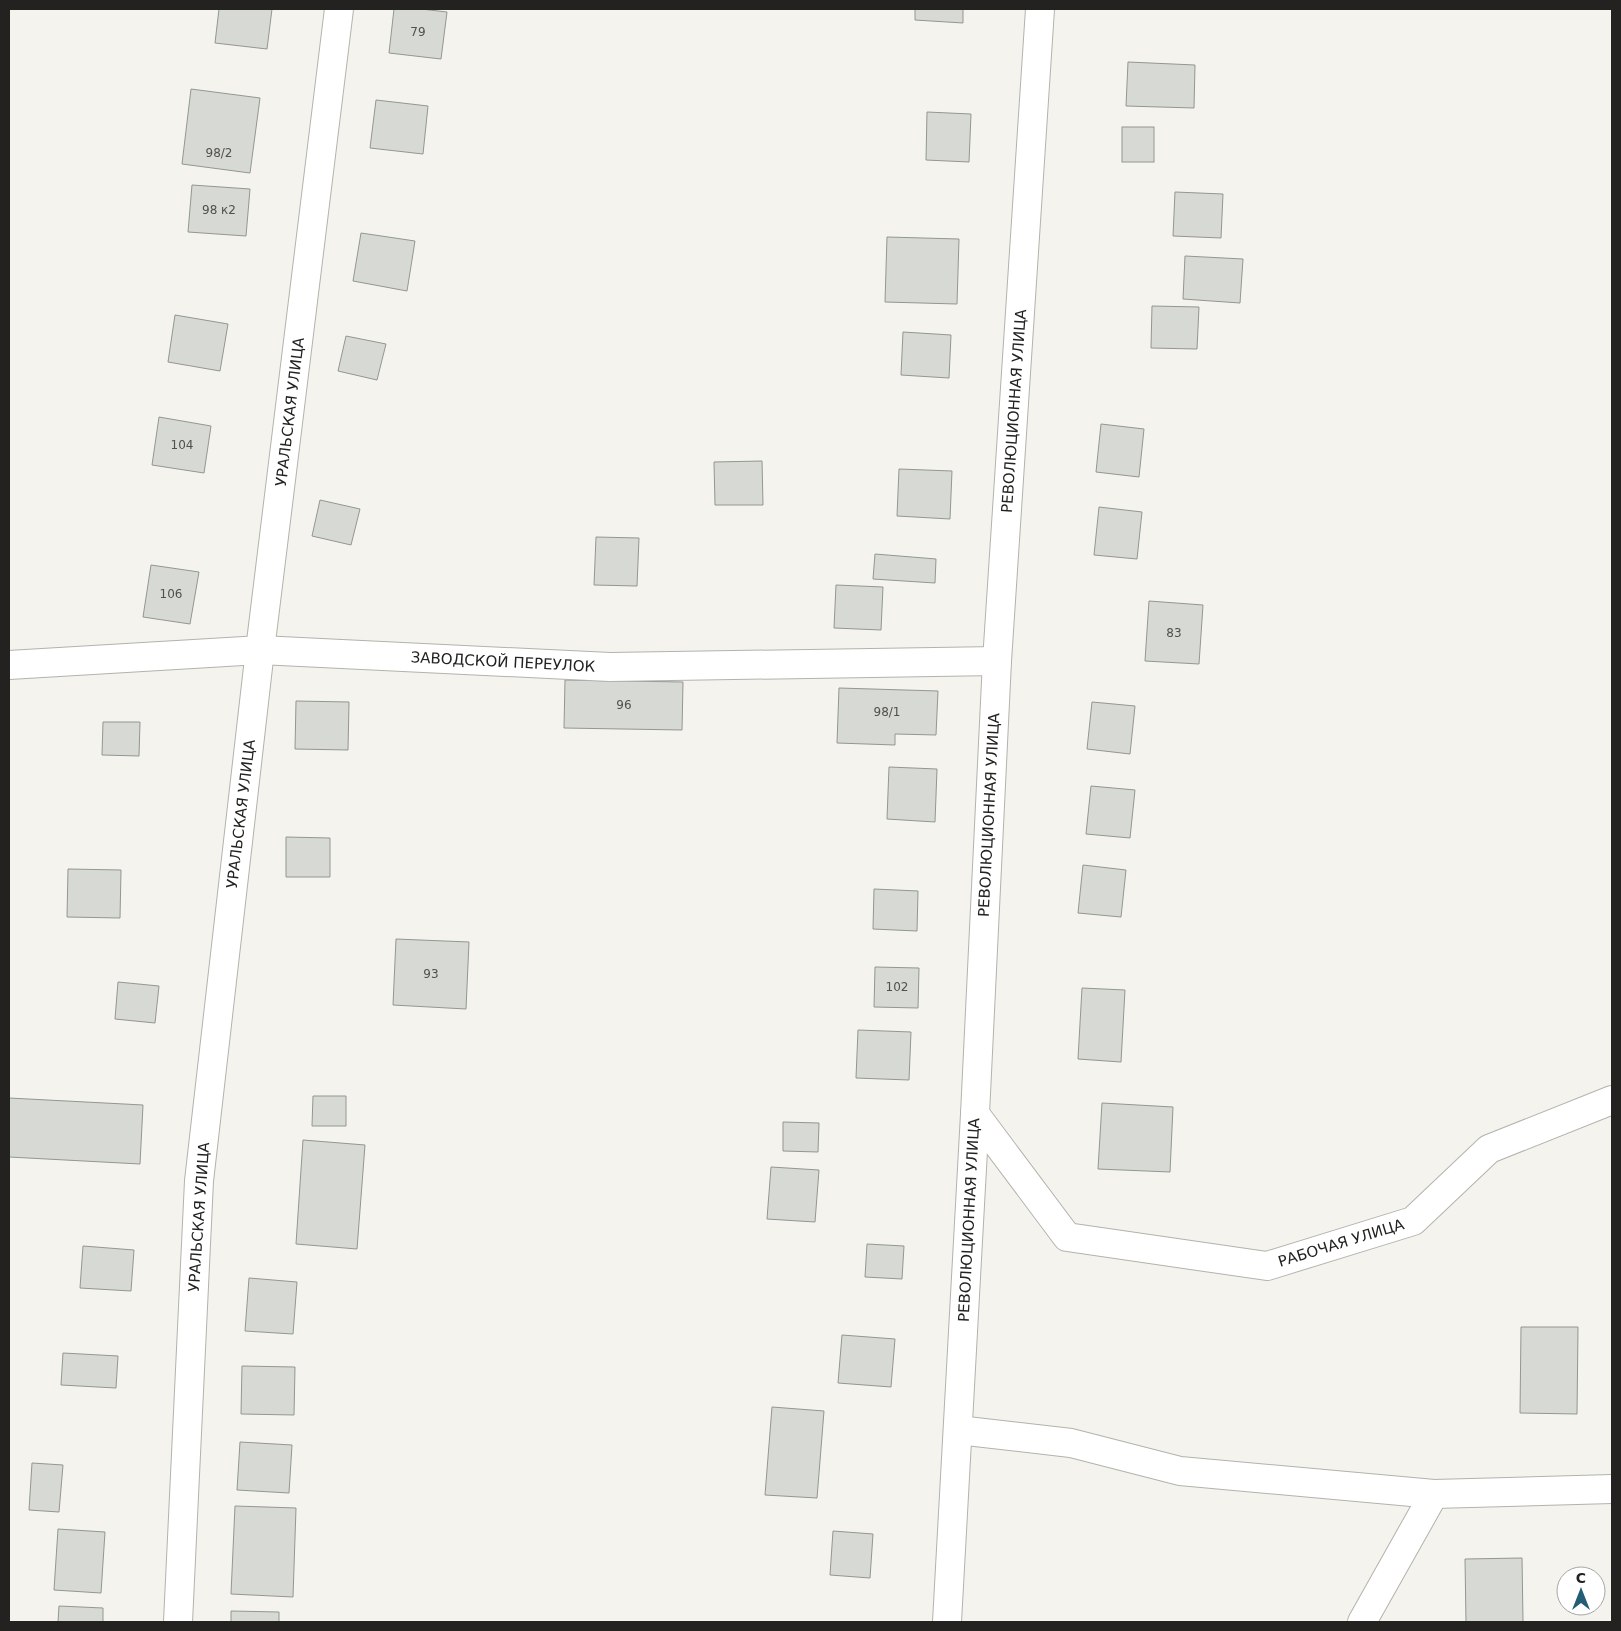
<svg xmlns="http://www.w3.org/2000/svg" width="1621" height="1631" viewBox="0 0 1621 1631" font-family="'DejaVu Sans',sans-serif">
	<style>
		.building { fill: #d7d9d4; stroke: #949691 }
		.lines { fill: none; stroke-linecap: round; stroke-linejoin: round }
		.minor-casing { stroke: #b3b2ad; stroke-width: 30 }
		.minor { stroke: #fff; stroke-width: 28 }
		.labels { text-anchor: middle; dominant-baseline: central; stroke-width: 4; stroke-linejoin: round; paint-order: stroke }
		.number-label { font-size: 12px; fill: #50504e }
		.street-label { font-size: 15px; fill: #232221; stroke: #fff }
	</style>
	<rect width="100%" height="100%" fill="#f4f3ee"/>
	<g class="building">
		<polygon points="219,9 272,9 267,49 215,43"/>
		<polygon points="394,9 421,9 447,12 441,59 389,53"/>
		<polygon points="915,9 963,9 963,23 915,20"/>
		<polygon points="1128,62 1195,65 1194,108 1126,106"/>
		<polygon points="191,89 260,98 250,173 182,164"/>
		<polygon points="376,100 428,106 423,154 370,148"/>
		<polygon points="927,112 971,114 969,162 926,160"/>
		<rect x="1122" y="127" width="32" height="35"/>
		<polygon points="192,185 250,189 246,236 188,232"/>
		<polygon points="1175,192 1223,194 1221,238 1173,236"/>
		<polygon points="361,233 415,241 407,291 353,281"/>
		<polygon points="887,237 959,239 957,304 885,302"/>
		<polygon points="1185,256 1243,259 1240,303 1183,299"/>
		<polygon points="1152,306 1199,307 1197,349 1151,348"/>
		<polygon points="175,315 228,324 220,371 168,362"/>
		<polygon points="903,332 951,335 949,378 901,375"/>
		<polygon points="346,336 386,344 377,380 338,371"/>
		<polygon points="159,417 211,426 204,473 152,465"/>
		<polygon points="1101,424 1144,429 1139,477 1096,472"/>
		<polygon points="762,461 763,505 715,505 714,462"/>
		<polygon points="899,469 952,471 950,519 897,516"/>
		<polygon points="320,500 360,509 351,545 312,536"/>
		<polygon points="1099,507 1142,512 1137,559 1094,555"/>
		<polygon points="596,537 639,538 637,586 594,585"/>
		<polygon points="875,554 936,559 935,583 873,579"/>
		<polygon points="151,565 199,572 190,624 143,617"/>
		<polygon points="836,585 883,587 881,630 834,628"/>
		<polygon points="1149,601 1203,605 1199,664 1145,661"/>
		<polygon points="565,680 683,682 682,730 564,728"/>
		<polygon points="839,688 938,691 936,735 895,734 895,745 837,743"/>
		<polygon points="296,701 349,702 348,750 295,749"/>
		<polygon points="1092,702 1135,706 1130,754 1087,749"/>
		<polygon points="103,722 140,722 139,756 102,755"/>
		<polygon points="889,767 937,769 935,822 887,819"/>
		<polygon points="1091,786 1135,790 1130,838 1086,834"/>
		<polygon points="286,837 330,838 330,877 286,877"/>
		<polygon points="1083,865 1126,870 1121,917 1078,913"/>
		<polygon points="68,869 121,870 120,918 67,917"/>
		<polygon points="874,889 918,891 917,931 873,929"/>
		<polygon points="396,939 469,942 466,1009 393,1005"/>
		<polygon points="875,967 919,968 918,1008 874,1007"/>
		<polygon points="118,982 159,986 155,1023 115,1019"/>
		<polygon points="1082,988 1125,990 1121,1062 1078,1059"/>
		<polygon points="858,1030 911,1032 909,1080 856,1078"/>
		<polygon points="313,1096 346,1096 346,1126 312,1126"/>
		<polygon points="9,1098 143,1105 140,1164 9,1157"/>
		<polygon points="1102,1103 1173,1107 1170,1172 1098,1169"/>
		<polygon points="783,1122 819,1123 818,1152 783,1151"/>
		<polygon points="303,1140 365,1145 357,1249 296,1244"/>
		<polygon points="771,1167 819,1170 815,1222 767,1219"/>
		<polygon points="867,1244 904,1246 902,1279 865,1277"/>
		<polygon points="83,1246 134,1250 131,1291 80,1288"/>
		<polygon points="249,1278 297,1282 293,1334 245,1331"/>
		<polygon points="1521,1327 1578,1327 1577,1414 1520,1413"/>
		<polygon points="842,1335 895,1339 891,1387 838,1383"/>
		<polygon points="63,1353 118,1356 116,1388 61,1385"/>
		<polygon points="242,1366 295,1367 294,1415 241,1414"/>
		<polygon points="772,1407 824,1411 817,1498 765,1495"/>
		<polygon points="240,1442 292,1445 289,1493 237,1490"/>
		<polygon points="32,1463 63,1465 59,1512 29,1510"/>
		<polygon points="235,1506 296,1508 293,1597 231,1594"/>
		<polygon points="58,1529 105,1532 101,1593 54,1590"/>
		<polygon points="833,1531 873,1534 870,1578 830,1575"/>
		<polygon points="1522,1558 1523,1622 1466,1622 1465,1559"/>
		<polygon points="59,1606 103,1608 103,1622 58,1622"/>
		<polygon points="231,1611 279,1612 279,1622 231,1622"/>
	</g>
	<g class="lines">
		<g class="minor-casing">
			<g id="minor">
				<polyline points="9,665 260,650 610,667 997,661"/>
				<polyline points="975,1114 1067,1237 1267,1266 1413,1221 1489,1149 1612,1100"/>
				<polyline points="958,1430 1071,1443 1180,1471 1434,1494 1612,1489"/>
				<polyline points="178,1622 199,1181 260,650 339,9"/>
				<polyline points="947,1622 975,1114 997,661 1040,9"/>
				<polyline points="1362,1622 1434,1494"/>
			</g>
		</g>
		<use href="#minor" class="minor"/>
	</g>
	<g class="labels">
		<g class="number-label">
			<text x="418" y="32">79</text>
			<text x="219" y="153">98/2</text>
			<text x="219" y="210">98 к2</text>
			<text x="182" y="445">104</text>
			<text x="171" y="594">106</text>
			<text x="1174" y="633">83</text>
			<text x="624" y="705">96</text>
			<text x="887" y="712">98/1</text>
			<text x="431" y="974">93</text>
			<text x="897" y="987">102</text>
		</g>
		<g class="street-label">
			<text transform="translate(1014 411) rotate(-86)">РЕВОЛЮЦИОННАЯ УЛИЦА</text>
			<text transform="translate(290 412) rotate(-83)">УРАЛЬСКАЯ УЛИЦА</text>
			<text transform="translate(503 662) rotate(3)">ЗАВОДСКОЙ ПЕРЕУЛОК</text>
			<text transform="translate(241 814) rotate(-83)">УРАЛЬСКАЯ УЛИЦА</text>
			<text transform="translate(989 815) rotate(-87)">РЕВОЛЮЦИОННАЯ УЛИЦА</text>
			<text transform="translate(199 1217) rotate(-86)">УРАЛЬСКАЯ УЛИЦА</text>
			<text transform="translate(969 1220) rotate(-87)">РЕВОЛЮЦИОННАЯ УЛИЦА</text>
			<text transform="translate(1341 1243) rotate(-17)">РАБОЧАЯ УЛИЦА</text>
		</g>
	</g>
	<rect width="1621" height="1631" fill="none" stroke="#232221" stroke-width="20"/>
	<g transform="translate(1581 1591)"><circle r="24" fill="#ffffff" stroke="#a7a7a6"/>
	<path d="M0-4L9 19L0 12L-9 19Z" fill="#235d76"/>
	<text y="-8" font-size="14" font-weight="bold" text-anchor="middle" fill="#232221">С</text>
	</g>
</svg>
